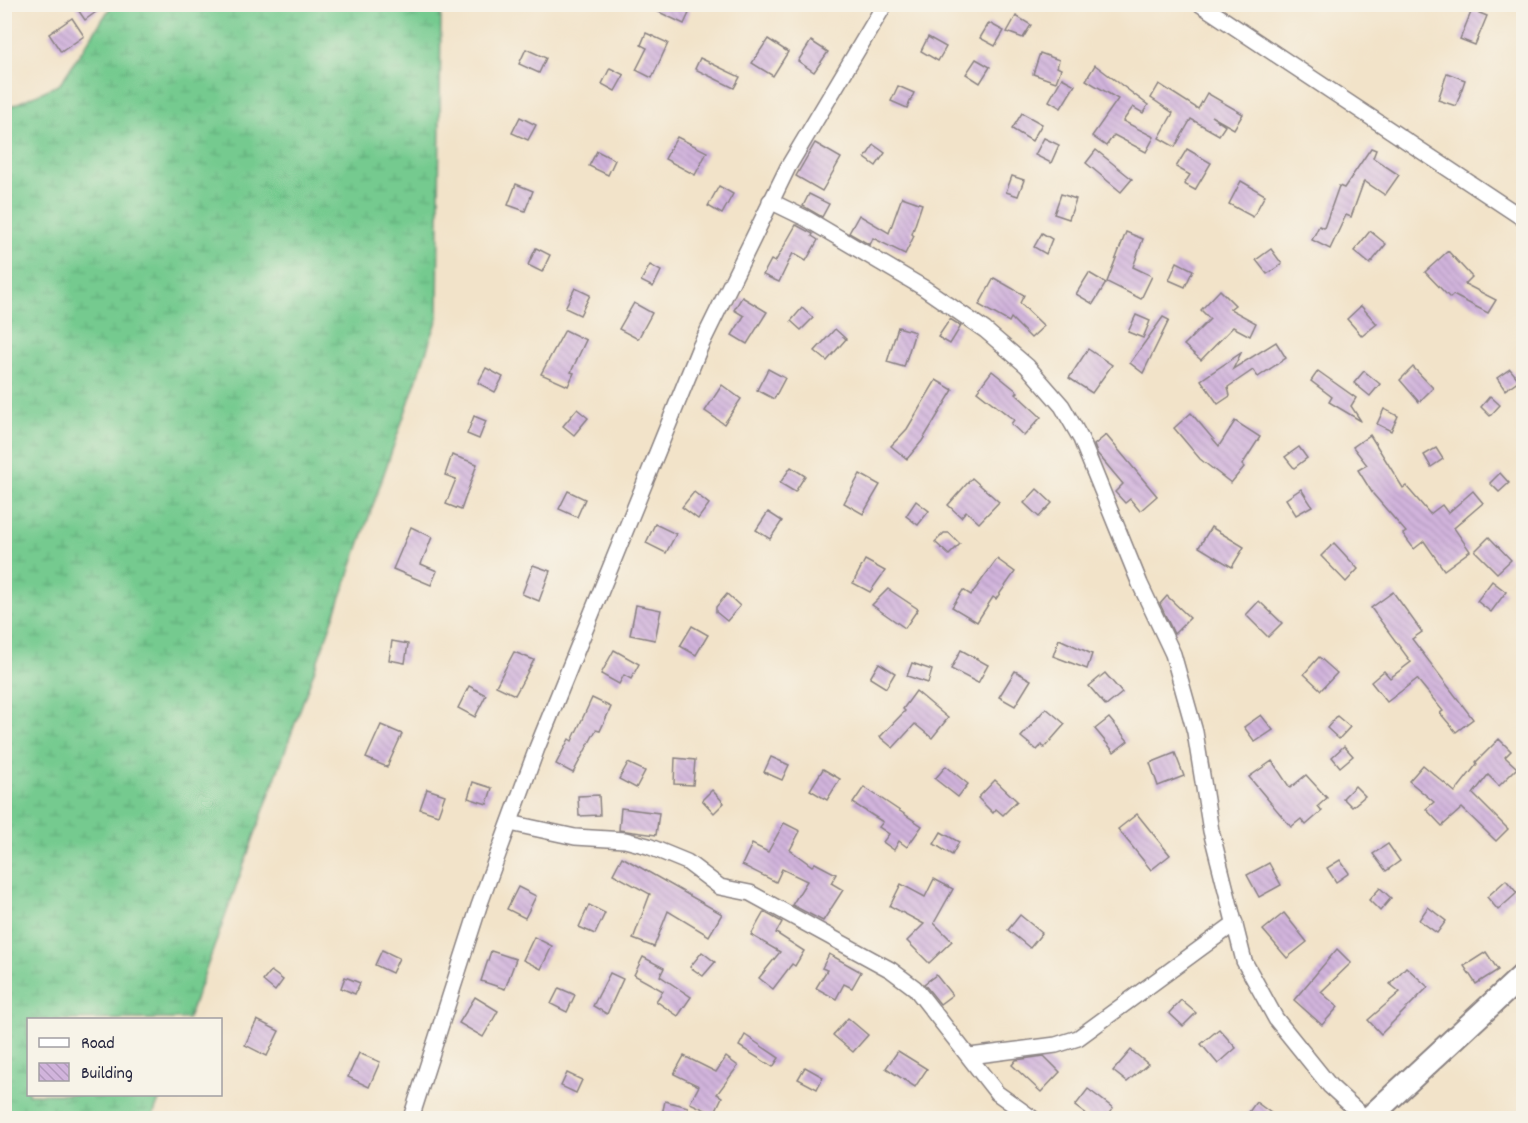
<svg xmlns="http://www.w3.org/2000/svg" width="1528" height="1123" viewBox="0 0 1528 1123" font-family="Dekko,sans-serif">
	<style>
		.wetland { fill: url(#wetland-marsh); stroke: #4b7665; stroke-width: 1.5 }
		.building { fill: url(#building-back-hatch) }
		.lines { fill: none; stroke-linecap: round; stroke-linejoin: round }
		.street-casing { stroke: #8a8282; stroke-width: 18 }
		.secondary-casing { stroke: #8a8282; stroke-width: 26 }
		.street { stroke: #fff; stroke-width: 15 }
		.secondary { stroke: #fff; stroke-width: 22 }
	</style>
	<defs>
		<pattern id="wetland-marsh" width="20" height="14" patternUnits="userSpaceOnUse" patternTransform="scale(1.5)"><rect width="20" height="14" fill="#74ca8f"/><path d="M1 5h8M5 5V1M11 12h8M15 12V8" fill="none" stroke="#64ad7c"/></pattern>
		<pattern id="building-back-hatch" width="6" height="6" patternUnits="userSpaceOnUse" patternTransform="scale(1.5)"><rect width="6" height="6" fill="#d1b4dc"/><path d="M-1 5l2 2M0 0l6 6M5-1l2 2" fill="none" stroke="#b39abe"/></pattern>
	</defs>
	<rect width="100%" height="100%" fill="#f7f3e8"/>
	<filter id="ink" filterUnits="userSpaceOnUse"><feTurbulence type="fractalNoise" baseFrequency=".0167" numOctaves="2"/><feDisplacementMap in="SourceGraphic" scale="12" xChannelSelector="R" yChannelSelector="G"/><feConvolveMatrix kernelMatrix="1 2 1 2 8 2 1 2 1" color-interpolation-filters="sRGB"/></filter>
	<filter id="wash" filterUnits="userSpaceOnUse"><feTurbulence type="fractalNoise" baseFrequency=".008" numOctaves="4" result="noise"/><feDisplacementMap in="SourceGraphic" scale="24" xChannelSelector="R" yChannelSelector="G"/><feGaussianBlur stdDeviation="1.35" result="paint"/><feColorMatrix in="noise" values="0 0 0 0 0 0 0 0 0 0 0 0 0 0 0 0 0 1.4 0 .05"/><feComposite in="paint" operator="in"/></filter>
	<g filter="url(#wash)">
		<rect width="100%" height="100%" fill="#f2e3c9"/>
		<polygon class="wetland" points="112,5 441,5 438,318 347,580 188,1019 28,1020 28,1094 161,1095 152,1118 5,1118 5,109 60,84"/>
		<g id="blocks">
			<g class="building">
				<polygon points="74,4 107,4 85,20"/>
				<polygon points="642,4 676,4 690,11 684,24"/>
				<polygon points="1472,10 1487,16 1475,45 1460,39"/>
				<polygon points="1016,16 1031,25 1023,38 1007,32"/>
				<polygon points="72,18 84,36 61,52 49,34"/>
				<polygon points="989,23 1004,31 995,46 980,38"/>
				<polygon points="646,33 668,43 652,78 636,70 647,48 641,45"/>
				<polygon points="928,37 946,47 938,61 921,51"/>
				<polygon points="768,39 788,52 773,76 752,63"/>
				<polygon points="811,41 828,52 814,72 798,61"/>
				<polygon points="526,49 546,58 539,73 519,64"/>
				<polygon points="1040,53 1059,60 1057,67 1061,69 1056,82 1033,74"/>
				<polygon points="700,58 740,77 734,88 695,69"/>
				<polygon points="976,59 990,67 980,83 966,74"/>
				<polygon points="1095,65 1148,105 1143,113 1133,107 1123,121 1154,137 1146,152 1114,135 1106,146 1092,136 1118,99 1086,80"/>
				<polygon points="610,68 624,75 615,91 602,84"/>
				<polygon points="1447,73 1465,80 1456,106 1438,100"/>
				<polygon points="1062,78 1075,85 1061,108 1049,101"/>
				<polygon points="1159,84 1198,109 1207,93 1243,114 1234,129 1211,116 1225,126 1219,135 1191,119 1175,147 1159,138 1173,113 1151,98"/>
				<polygon points="898,86 914,93 907,108 891,101"/>
				<polygon points="1022,113 1042,124 1032,141 1012,129"/>
				<polygon points="520,117 536,125 528,140 512,133"/>
				<polygon points="677,137 707,152 695,175 665,159"/>
				<polygon points="1044,138 1059,145 1051,163 1035,155"/>
				<polygon points="815,143 841,158 822,191 796,176"/>
				<polygon points="874,145 885,153 876,166 865,158"/>
				<polygon points="1371,148 1376,150 1373,158 1399,175 1385,195 1364,181 1351,217 1346,215 1330,249 1312,240 1319,226 1324,228 1339,186 1344,188"/>
				<polygon points="1187,149 1211,163 1195,190 1184,184 1190,175 1176,167"/>
				<polygon points="1096,150 1132,179 1121,192 1086,163"/>
				<polygon points="597,151 615,160 608,175 589,166"/>
				<polygon points="1012,176 1024,180 1018,196 1006,192"/>
				<polygon points="1241,181 1265,195 1253,217 1229,204"/>
				<polygon points="516,184 533,191 525,211 508,205"/>
				<polygon points="719,186 733,194 722,214 708,206"/>
				<polygon points="809,194 829,204 822,217 803,206"/>
				<polygon points="1061,194 1076,199 1069,219 1054,214"/>
				<polygon points="902,197 922,204 912,234 914,236 905,254 873,238 870,245 849,233 859,215 889,233"/>
				<polygon points="796,225 813,234 812,236 818,240 806,261 793,253 779,282 763,275 771,260 775,262"/>
				<polygon points="1370,231 1386,244 1370,264 1354,251"/>
				<polygon points="1126,232 1143,239 1133,267 1152,276 1141,299 1107,282"/>
				<polygon points="1042,233 1052,239 1046,254 1034,247"/>
				<polygon points="536,248 550,255 542,272 528,265"/>
				<polygon points="1271,249 1282,264 1267,274 1256,260"/>
				<polygon points="1448,251 1472,277 1465,284 1496,300 1488,313 1453,295 1450,298 1425,272"/>
				<polygon points="1177,262 1193,270 1185,287 1169,280"/>
				<polygon points="650,265 661,271 653,287 641,281"/>
				<polygon points="1089,273 1106,283 1093,304 1076,294"/>
				<polygon points="994,278 1024,295 1020,303 1044,326 1031,338 1011,318 1009,322 979,305"/>
				<polygon points="575,288 590,295 580,315 565,308"/>
				<polygon points="1220,290 1235,305 1230,309 1256,323 1250,336 1233,327 1201,360 1184,345 1210,319 1201,310"/>
				<polygon points="742,297 767,312 747,344 732,335 744,316 734,310"/>
				<polygon points="634,303 652,313 638,339 619,329"/>
				<polygon points="1361,306 1377,324 1362,336 1347,319"/>
				<polygon points="802,308 813,318 801,330 791,321"/>
				<polygon points="1136,315 1150,321 1143,338 1128,332"/>
				<polygon points="1163,317 1169,320 1143,373 1130,363"/>
				<polygon points="950,319 961,326 950,344 938,337"/>
				<polygon points="898,327 915,332 904,367 887,362"/>
				<polygon points="835,329 846,339 827,361 815,351"/>
				<polygon points="565,330 586,340 571,372 574,373 568,386 541,374"/>
				<polygon points="1276,342 1286,358 1258,377 1253,370 1228,387 1230,396 1218,404 1201,380 1241,353 1233,369"/>
				<polygon points="1088,349 1112,365 1092,393 1069,378"/>
				<polygon points="1413,367 1433,388 1419,402 1400,380"/>
				<polygon points="486,368 503,377 495,392 478,383"/>
				<polygon points="768,369 785,378 774,399 757,390"/>
				<polygon points="1510,369 1519,380 1505,390 1497,378"/>
				<polygon points="992,371 1018,392 1016,394 1041,417 1024,436 1011,424 1014,420 977,391"/>
				<polygon points="1318,371 1356,398 1351,406 1361,421 1329,402 1332,397 1311,381"/>
				<polygon points="1364,371 1380,384 1370,396 1354,383"/>
				<polygon points="936,380 953,390 922,441 907,459 891,446 907,429"/>
				<polygon points="722,385 741,399 724,424 705,411"/>
				<polygon points="1490,396 1500,405 1490,416 1481,407"/>
				<polygon points="577,409 588,418 574,435 563,426"/>
				<polygon points="1384,409 1398,416 1391,431 1377,424"/>
				<polygon points="1191,413 1219,446 1235,421 1260,437 1242,465 1244,467 1231,483 1200,459 1174,428"/>
				<polygon points="474,416 486,421 479,439 467,434"/>
				<polygon points="1106,435 1157,496 1140,511 1130,499 1125,503 1115,492 1123,484 1097,453 1094,445"/>
				<polygon points="1370,435 1403,488 1406,486 1430,514 1442,505 1448,513 1473,491 1483,503 1454,528 1470,551 1444,570 1424,541 1414,549 1403,534 1406,532 1373,494 1358,470 1367,465 1353,447"/>
				<polygon points="1299,447 1307,458 1294,468 1285,457"/>
				<polygon points="1436,448 1443,459 1431,467 1424,455"/>
				<polygon points="452,455 477,464 461,510 446,504 456,479 445,475"/>
				<polygon points="791,467 805,476 795,492 780,483"/>
				<polygon points="1500,473 1509,483 1499,492 1490,483"/>
				<polygon points="860,474 880,485 863,514 844,503"/>
				<polygon points="972,478 999,502 979,523 966,511 961,517 948,505"/>
				<polygon points="1037,489 1052,503 1039,517 1024,503"/>
				<polygon points="1301,489 1312,506 1296,515 1286,499"/>
				<polygon points="568,491 585,499 577,517 559,509"/>
				<polygon points="694,492 709,504 698,519 682,507"/>
				<polygon points="916,501 929,511 918,525 906,516"/>
				<polygon points="768,512 782,521 770,539 756,530"/>
				<polygon points="655,524 676,534 666,553 646,543"/>
				<polygon points="411,527 432,537 421,564 437,571 431,585 393,569"/>
				<polygon points="1211,527 1244,547 1232,567 1199,547"/>
				<polygon points="944,533 949,533 960,544 949,555 935,542"/>
				<polygon points="1489,537 1511,560 1497,573 1475,551"/>
				<polygon points="1334,543 1358,569 1346,582 1321,556"/>
				<polygon points="997,559 1015,572 996,599 993,597 977,622 952,607 963,590 971,595"/>
				<polygon points="865,560 885,571 870,592 853,583"/>
				<polygon points="533,565 550,571 539,601 522,594"/>
				<polygon points="1492,581 1506,592 1491,612 1477,601"/>
				<polygon points="888,589 918,609 905,628 872,605"/>
				<polygon points="1393,592 1422,632 1412,639 1473,719 1456,732 1440,713 1443,711 1417,679 1387,702 1371,682 1384,671 1390,678 1411,662 1371,608"/>
				<polygon points="727,594 740,606 727,621 716,612 716,607"/>
				<polygon points="1167,596 1190,618 1174,634 1160,604"/>
				<polygon points="1259,601 1282,623 1268,637 1246,615"/>
				<polygon points="636,605 661,610 655,640 630,635"/>
				<polygon points="692,626 708,635 696,655 680,646"/>
				<polygon points="1059,639 1092,654 1087,669 1053,656"/>
				<polygon points="392,641 408,644 405,663 389,660"/>
				<polygon points="614,650 639,664 631,679 624,675 619,684 601,674"/>
				<polygon points="961,650 988,665 978,683 951,669"/>
				<polygon points="514,652 534,660 515,695 496,686"/>
				<polygon points="1319,657 1337,673 1321,690 1304,674"/>
				<polygon points="879,663 895,673 886,688 870,678"/>
				<polygon points="912,663 932,670 928,683 907,676"/>
				<polygon points="1015,671 1031,680 1015,706 999,697"/>
				<polygon points="1105,673 1122,693 1106,706 1089,686"/>
				<polygon points="469,686 486,695 475,717 458,708"/>
				<polygon points="916,691 948,718 932,738 915,724 893,748 880,737 905,711 903,709"/>
				<polygon points="592,698 611,707 600,731 596,730 573,773 556,764 569,739 572,741"/>
				<polygon points="1046,708 1065,724 1044,748 1042,745 1037,750 1021,737"/>
				<polygon points="1261,715 1273,730 1255,742 1244,727"/>
				<polygon points="1337,716 1350,727 1339,739 1327,728"/>
				<polygon points="1109,718 1128,741 1114,752 1095,729"/>
				<polygon points="381,725 402,734 387,767 366,758"/>
				<polygon points="1499,739 1511,751 1505,757 1517,768 1499,786 1488,775 1473,794 1508,829 1496,841 1462,808 1442,826 1426,809 1434,802 1409,781 1423,765 1455,792 1477,764 1476,762"/>
				<polygon points="1344,746 1353,756 1340,767 1332,757"/>
				<polygon points="1175,753 1184,776 1158,786 1150,763"/>
				<polygon points="771,757 789,765 782,780 764,772"/>
				<polygon points="675,758 695,760 693,785 674,784"/>
				<polygon points="1272,761 1290,788 1306,775 1327,798 1318,806 1322,811 1306,825 1301,819 1291,827 1249,777"/>
				<polygon points="628,763 645,771 636,788 619,779"/>
				<polygon points="946,766 968,784 958,797 935,779"/>
				<polygon points="823,769 840,779 827,800 810,790"/>
				<polygon points="995,780 1017,801 1003,815 996,809 993,813 978,798"/>
				<polygon points="473,782 492,788 487,804 468,798"/>
				<polygon points="1355,786 1365,796 1352,807 1343,798"/>
				<polygon points="864,787 922,826 907,847 899,841 894,850 883,842 889,834 879,827 883,822 853,803"/>
				<polygon points="427,789 445,795 438,815 420,809"/>
				<polygon points="712,790 724,803 714,813 702,800"/>
				<polygon points="599,795 600,815 579,816 578,796"/>
				<polygon points="621,808 659,813 656,835 619,830"/>
				<polygon points="1137,814 1170,855 1151,870 1118,829"/>
				<polygon points="784,823 800,831 790,850 812,866 815,863 836,874 831,883 843,890 823,921 792,905 807,881 782,869 776,882 742,865 752,844 768,852"/>
				<polygon points="941,832 959,842 952,855 934,844"/>
				<polygon points="1388,844 1400,861 1386,871 1373,854"/>
				<polygon points="622,857 722,914 709,936 668,911 654,947 633,939 650,894 613,874"/>
				<polygon points="1340,860 1349,873 1336,882 1327,868"/>
				<polygon points="1269,863 1281,885 1259,897 1247,875"/>
				<polygon points="934,879 953,889 934,923 952,941 929,963 907,941 924,924 890,906 901,884 925,897"/>
				<polygon points="1506,880 1517,893 1498,910 1487,897"/>
				<polygon points="518,887 536,896 525,918 507,909"/>
				<polygon points="1380,888 1391,898 1380,911 1369,900"/>
				<polygon points="589,905 605,913 595,934 579,927"/>
				<polygon points="1428,907 1446,921 1437,933 1419,920"/>
				<polygon points="764,912 782,922 776,933 804,951 795,966 792,964 773,989 759,978 780,952 751,935"/>
				<polygon points="1284,913 1307,942 1287,958 1263,930"/>
				<polygon points="1020,915 1042,933 1030,948 1008,930"/>
				<polygon points="534,937 552,946 541,969 523,960"/>
				<polygon points="1337,949 1351,963 1321,992 1338,1007 1322,1025 1294,1000"/>
				<polygon points="382,950 399,958 392,973 375,965"/>
				<polygon points="491,951 516,959 505,989 481,981"/>
				<polygon points="702,952 715,962 703,976 690,967"/>
				<polygon points="1486,952 1498,970 1476,984 1464,966"/>
				<polygon points="829,954 861,972 852,988 844,984 836,999 816,988 827,970 822,968"/>
				<polygon points="643,957 664,968 660,976 691,997 678,1016 656,1001 663,991 634,975"/>
				<polygon points="1406,967 1428,987 1381,1034 1368,1020 1400,992 1390,984"/>
				<polygon points="271,971 283,980 275,991 263,981"/>
				<polygon points="610,973 623,979 607,1014 593,1006"/>
				<polygon points="936,975 952,995 940,1004 924,984"/>
				<polygon points="345,977 360,983 355,994 341,988"/>
				<polygon points="559,988 575,995 567,1012 551,1004"/>
				<polygon points="475,997 498,1011 483,1037 459,1023"/>
				<polygon points="1181,1000 1196,1013 1183,1026 1169,1013"/>
				<polygon points="848,1018 868,1035 853,1052 833,1035"/>
				<polygon points="257,1020 279,1031 267,1056 245,1045"/>
				<polygon points="1219,1029 1236,1048 1218,1064 1201,1044"/>
				<polygon points="745,1035 779,1058 773,1067 739,1046"/>
				<polygon points="1131,1050 1148,1064 1127,1082 1113,1071"/>
				<polygon points="898,1051 927,1069 915,1087 886,1068"/>
				<polygon points="359,1053 380,1062 369,1087 348,1077"/>
				<polygon points="684,1056 716,1072 726,1057 738,1066 717,1094 722,1097 714,1114 690,1103 699,1086 674,1074"/>
				<polygon points="1044,1056 1060,1072 1041,1092 1012,1065 1016,1060"/>
				<polygon points="805,1067 823,1077 817,1089 798,1079"/>
				<polygon points="567,1073 582,1080 576,1093 561,1086"/>
				<polygon points="1088,1089 1113,1108 1105,1119 1092,1119 1075,1106"/>
				<polygon points="665,1101 688,1107 685,1119 661,1119"/>
				<polygon points="1256,1102 1279,1119 1244,1119"/>
			</g>
		</g>
	</g>
	<g filter="url(#ink)">
		<use href="#blocks" fill-opacity="0" stroke="#8a8282" stroke-width="1.5"/>
		<g class="lines">
			<g class="street-casing">
				<g id="street">
					<polyline points="1200,4 1524,219"/>
					<polyline points="770,201 807,219 924,288 985,330 1027,366 1062,406 1081,439 1140,584 1173,654 1195,732 1211,831 1244,961 1276,1019 1330,1086 1365,1118"/>
					<polyline points="510,823 575,837 625,840 648,846 687,862 720,887 750,893 891,970 915,988 997,1093 1032,1118"/>
					<polyline points="970,1056 1056,1045 1078,1038 1235,923"/>
					<polyline points="411,1118 479,906 537,748 700,347 788,167 885,4"/>
				</g>
			</g>
			<g class="secondary-casing">
				<polyline id="secondary" points="1369,1118 1524,974"/>
			</g>
			<use href="#street" class="street"/>
			<use href="#secondary" class="secondary"/>
		</g>
	</g>
	<rect width="1528" height="1123" fill="none" stroke="#f7f3e8" stroke-width="24"/>
	<rect x="27" y="1018" width="195" height="78" fill="#f7f3e8" stroke="#a29fa3" stroke-width="1.5"/>
	<rect x="39" y="1038" width="30" height="9" fill="#ffffff" stroke="#a29fa3" stroke-width="1.5"/>
	<text x="81" y="1048" font-size="18" fill="#22223b">Road</text>
	<rect x="39" y="1063" width="30" height="18" fill="url(#building-back-hatch)" stroke="#a29fa3" stroke-width="1.5"/>
	<text x="81" y="1078" font-size="18" fill="#22223b">Building</text>
</svg>
